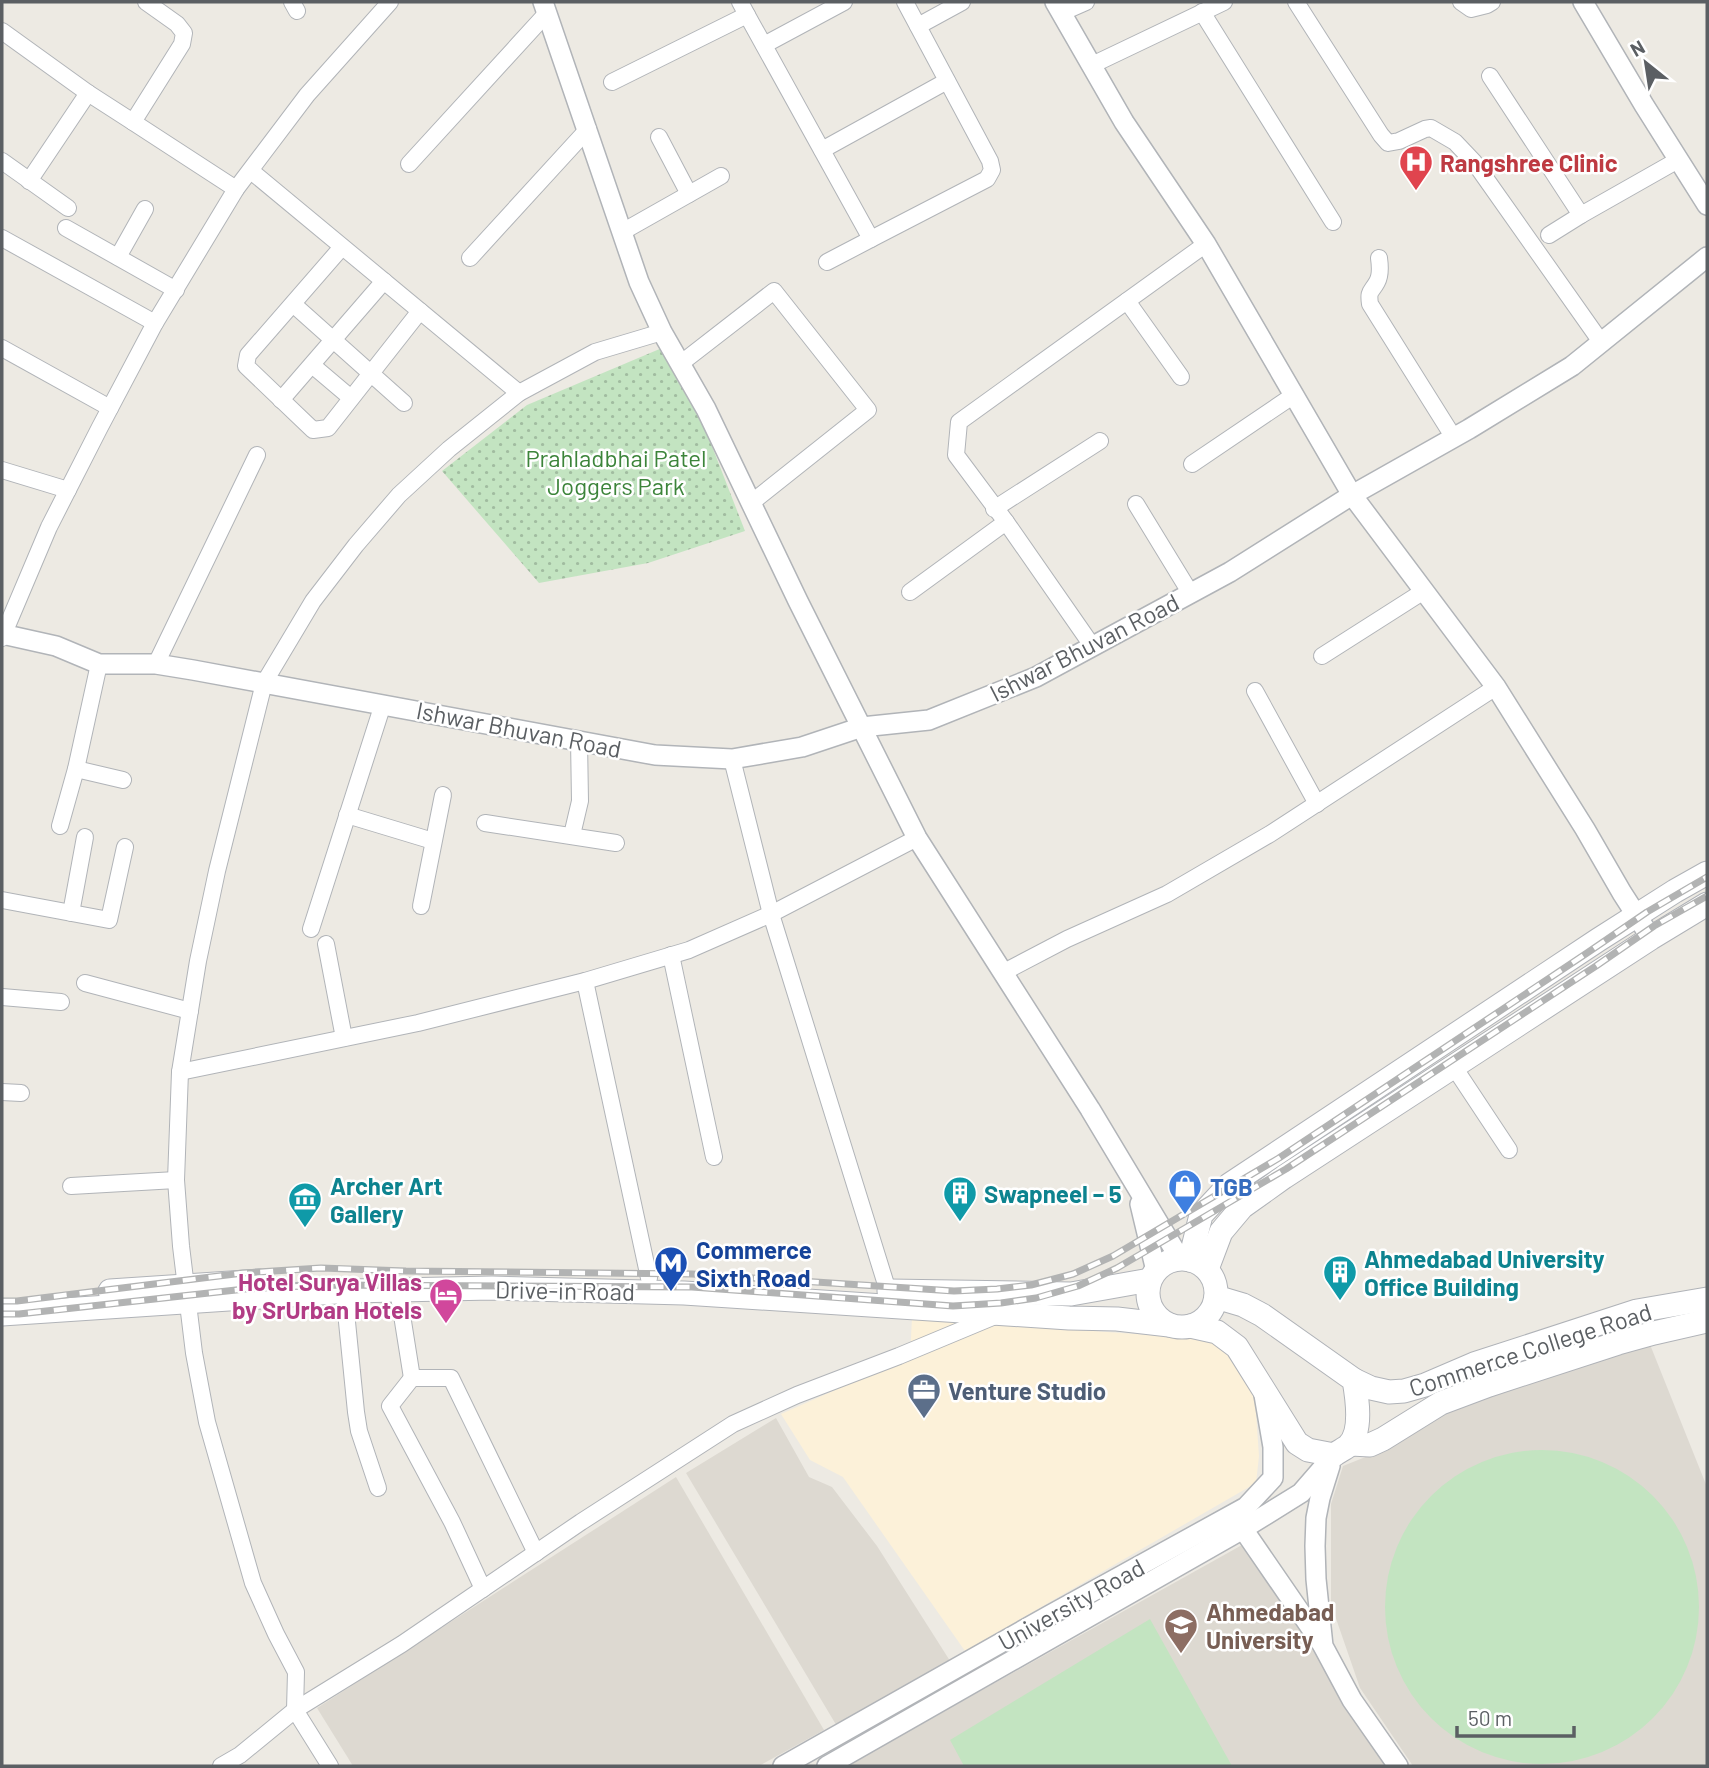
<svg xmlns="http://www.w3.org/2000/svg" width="1709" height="1768" viewBox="0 0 1709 1768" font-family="Barlow,sans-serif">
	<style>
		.commercial { fill: #fcf1d9 }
		.education { fill: #ddd9d1 }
		.grass { fill: #c3e4c1 }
		.park { fill: url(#park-dots) }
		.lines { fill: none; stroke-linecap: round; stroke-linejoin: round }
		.minor-casing { stroke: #b1b4b8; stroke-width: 18 }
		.tertiary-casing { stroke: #b1b4b8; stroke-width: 22 }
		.secondary-casing { stroke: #b0b3b8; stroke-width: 25 }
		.minor { stroke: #fff; stroke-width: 16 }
		.tertiary { stroke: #fff; stroke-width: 19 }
		.secondary { stroke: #fff; stroke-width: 23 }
		.rail-casing { stroke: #b2b3b3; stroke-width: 7 }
		.rail { stroke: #fff; stroke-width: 4.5; stroke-dasharray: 13; stroke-linecap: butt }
		.labels { text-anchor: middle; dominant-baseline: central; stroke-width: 5; stroke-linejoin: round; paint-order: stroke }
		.health-label { font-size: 24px; font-weight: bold; fill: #be3a42; stroke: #fff; text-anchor: start }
		.park-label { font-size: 24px; fill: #3c843a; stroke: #fff }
		.street-label { font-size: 24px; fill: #5b5f63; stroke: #fff }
		.culture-label { font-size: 24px; font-weight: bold; fill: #0d838f; stroke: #fff; text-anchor: start }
		.shop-label { font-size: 24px; font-weight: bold; fill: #366cbe; stroke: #fff; text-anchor: start }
		.transit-label { font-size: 24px; font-weight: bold; fill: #164399; stroke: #fff; text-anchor: start }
		.hotel-label { font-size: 24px; font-weight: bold; fill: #b23c85; stroke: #fff; text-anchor: end }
		.service-label { font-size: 24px; font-weight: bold; fill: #4e5e75; stroke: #fff; text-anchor: start }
		.education-label { font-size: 24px; font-weight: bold; fill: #785e54; stroke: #fff; text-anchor: start }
	</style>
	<defs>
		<pattern id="park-dots" width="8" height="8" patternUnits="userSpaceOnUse" patternTransform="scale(1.75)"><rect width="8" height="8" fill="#c3e4c1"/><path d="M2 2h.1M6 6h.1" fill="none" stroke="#a1bca0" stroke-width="1.8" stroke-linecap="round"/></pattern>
	</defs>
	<rect width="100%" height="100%" fill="#edeae3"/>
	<polygon class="commercial" points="912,1318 1205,1339 1228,1351 1255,1399 1259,1456 1256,1483 965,1651 843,1477 810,1460 781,1414 910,1357"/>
	<g class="education">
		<polygon points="1649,1342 1707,1487 1707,1766 1413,1766 1360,1688 1331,1604 1331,1504 1343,1466 1373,1454 1444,1412"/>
		<polygon points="776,1418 809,1477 832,1487 877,1546 952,1664 838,1728 686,1473"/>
		<polygon points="676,1477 824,1730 759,1766 353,1766 317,1708"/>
		<polygon points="1242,1545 1391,1766 846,1766"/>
	</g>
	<g class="grass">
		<circle cx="1542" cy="1607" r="157"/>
		<polygon points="1150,1619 1232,1766 964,1766 950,1740"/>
	</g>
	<polygon class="park" points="662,348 708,436 745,531 648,563 539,583 442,471 527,405"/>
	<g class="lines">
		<g class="minor-casing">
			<g id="minor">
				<polyline points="292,2 297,11"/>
				<polyline points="1296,2 1381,135 1388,143 1399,141 1425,129 1431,128 1455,142 1474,162 1601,342"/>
				<polyline points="1461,2 1471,9 1487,5 1492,2"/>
				<polyline points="1202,12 1333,222"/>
				<polyline points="1061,13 1086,2"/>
				<polyline points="747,15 871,239 987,179 992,170 990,161 905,2"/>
				<polyline points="918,26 962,2"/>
				<polyline points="2,31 88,93 133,122 182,44 184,33 177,24 146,2"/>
				<polyline points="764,45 844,2"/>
				<polyline points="1092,65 1224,2"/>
				<polyline points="1490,76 1581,215 1678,160"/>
				<polyline points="612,82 747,15 740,2"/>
				<polyline points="133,122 236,189"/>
				<polyline points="659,137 689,194"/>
				<polyline points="822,150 947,81"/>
				<polyline points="2,161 68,208"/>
				<polyline points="409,164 547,13"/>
				<polyline points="251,171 519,393"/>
				<polyline points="29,181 88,93"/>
				<polyline points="66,228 176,290"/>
				<polyline points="622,232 721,176"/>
				<polyline points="1549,235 1581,215"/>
				<polyline points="2,238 155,323"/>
				<polyline points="342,247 248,355 246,366 313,430 328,428 420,311"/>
				<polyline points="118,257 145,209"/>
				<polyline points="470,258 588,129"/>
				<path d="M1379,258C1380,265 1381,275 1377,282C1371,293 1368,290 1370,304L1454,438"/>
				<polyline points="827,262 871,239"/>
				<polyline points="1127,301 1181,377"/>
				<polyline points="293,304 404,403"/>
				<polyline points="2,348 110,408"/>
				<polyline points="680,364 774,291 868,410 751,503"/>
				<polyline points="312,365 351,398"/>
				<polyline points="281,400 384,281"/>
				<polyline points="1192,464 1294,395"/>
				<polyline points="2,470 68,490"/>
				<polyline points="1136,504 1191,594"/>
				<polyline points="994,509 1100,441"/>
				<polyline points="910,592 1006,522"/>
				<polyline points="2,638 49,527 100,427 155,323 236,189 307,95 390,2"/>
				<polyline points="1093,647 1006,522 956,455 959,422 1206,244"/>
				<polyline points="1322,656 1424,591"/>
				<polyline points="156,664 257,455"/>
				<polyline points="1255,691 1317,804"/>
				<polyline points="732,759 771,914 888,1291"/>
				<polyline points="76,769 123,780"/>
				<polyline points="347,815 433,841"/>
				<polyline points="485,823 616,843"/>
				<polyline points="60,826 76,769 99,664"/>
				<polyline points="572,835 580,801 579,740"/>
				<polyline points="2,900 109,920 125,847"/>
				<polyline points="421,906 443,795"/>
				<polyline points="71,913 85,837"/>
				<polyline points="311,929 383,704"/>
				<polyline points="326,944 344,1038"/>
				<polyline points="671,955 714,1157"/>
				<polyline points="1004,972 1067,939 1167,894 1270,834 1496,687"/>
				<polyline points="585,981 649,1278"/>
				<polyline points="85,983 190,1011"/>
				<polyline points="2,997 61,1002"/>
				<polyline points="1454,1067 1509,1150"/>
				<polyline points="180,1072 418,1023 585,981 689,950 771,914 917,838"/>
				<polyline points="2,1092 21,1093"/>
				<polyline points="71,1186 176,1180"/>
				<polyline points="398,1290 412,1378 451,1378 536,1553"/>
				<polyline points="344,1292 356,1412 359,1431 378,1488"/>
				<polyline points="412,1378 390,1406 452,1522 483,1589"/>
				<polyline points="221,1766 240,1755 295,1710 402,1644 581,1522 733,1424 797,1395 899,1356 995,1316"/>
				<polyline points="330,1766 295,1710 296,1672 276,1634 253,1583 207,1422 194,1353 181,1246 176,1180 180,1072 198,961 217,871 264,683 313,601 356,545 399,495 449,449 519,393 595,352 662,332"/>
			</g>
		</g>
		<g class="tertiary-casing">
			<g id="tertiary">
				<polyline points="543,2 639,282 662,332 706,409 798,601 917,838 1090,1109 1180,1259"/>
				<polyline points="1055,2 1124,122 1206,244 1352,495 1496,687 1585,829 1622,893 1651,938"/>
				<polyline points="1583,2 1644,105 1707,205"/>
				<polyline points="2,634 56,646 99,664 156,664 193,670 655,755 732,759 802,747 862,727 929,720 1036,677 1230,572 1352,495 1469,429 1572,366 1707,257"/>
				<polyline points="1140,1204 1156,1271"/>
				<polyline points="1330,1466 1320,1498 1316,1518 1315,1546 1316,1579 1323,1646 1352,1700 1398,1766"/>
				<polyline points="1243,1529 1322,1644"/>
				<polyline points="783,1766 1050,1615 1246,1507 1273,1478 1273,1447 1264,1395"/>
				<polyline points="827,1766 1243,1529 1301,1493 1334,1455"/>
			</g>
		</g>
		<g class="secondary-casing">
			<g id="secondary">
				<circle cx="1182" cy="1293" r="34"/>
				<polyline points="1190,1260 1201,1215 1229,1185 1598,940 1675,891 1707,873"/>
				<polyline points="1207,1269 1221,1232 1242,1207 1284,1177 1651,938 1707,904"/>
				<polyline points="110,1291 260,1281"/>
				<polyline points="889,1291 1071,1294 1150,1280"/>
				<polyline points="2,1314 351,1291 492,1288 684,1293 1069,1318 1117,1319 1169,1325"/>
				<path d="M1190,1326L1217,1332L1237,1347L1297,1443L1308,1450L1334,1455C1338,1452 1344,1449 1348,1446C1363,1432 1357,1397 1354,1380L1262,1315L1243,1305L1216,1297"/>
				<polyline points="1354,1380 1371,1388 1389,1392 1404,1391 1425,1385 1474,1364 1637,1311 1707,1299"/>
				<polyline points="1351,1444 1370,1445 1383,1439 1441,1403 1489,1385 1618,1343 1654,1333 1707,1321"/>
			</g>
		</g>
		<use href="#minor" class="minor"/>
		<use href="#tertiary" class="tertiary"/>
		<use href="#secondary" class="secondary"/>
		<g class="rail-casing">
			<g id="rail">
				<polyline points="2,1301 17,1301 243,1273 321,1268 406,1271 692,1274 954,1291 997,1289 1031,1285 1073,1274 1113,1256 1279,1158 1587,953 1647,912 1707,877"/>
				<polyline points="2,1314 19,1314 245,1289 323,1285 692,1287 953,1306 1001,1303 1036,1298 1078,1286 1117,1268 1286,1169 1596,966 1654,926 1707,896"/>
			</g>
		</g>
		<use href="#rail" class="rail"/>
	</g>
	<defs>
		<g id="hospital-pin" transform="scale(1.75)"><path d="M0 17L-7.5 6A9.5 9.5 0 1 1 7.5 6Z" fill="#e0444e" stroke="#fff"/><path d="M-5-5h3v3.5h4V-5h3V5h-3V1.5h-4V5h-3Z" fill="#fff"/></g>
		<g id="shop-pin" transform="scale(1.75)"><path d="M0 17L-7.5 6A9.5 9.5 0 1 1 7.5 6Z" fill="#3f7fe0" stroke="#fff"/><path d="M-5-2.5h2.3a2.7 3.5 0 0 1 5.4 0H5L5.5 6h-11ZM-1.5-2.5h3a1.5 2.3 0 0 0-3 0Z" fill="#fff"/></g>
		<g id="building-pin" transform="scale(1.75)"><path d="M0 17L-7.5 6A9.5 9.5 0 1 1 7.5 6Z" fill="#0f9aa8" stroke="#fff"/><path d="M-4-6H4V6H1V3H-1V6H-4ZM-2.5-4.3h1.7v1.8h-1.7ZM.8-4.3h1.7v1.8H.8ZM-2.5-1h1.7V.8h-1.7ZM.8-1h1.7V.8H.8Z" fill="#fff"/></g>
		<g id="museum-pin" transform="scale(1.75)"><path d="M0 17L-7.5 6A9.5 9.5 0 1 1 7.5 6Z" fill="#0f9aa8" stroke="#fff"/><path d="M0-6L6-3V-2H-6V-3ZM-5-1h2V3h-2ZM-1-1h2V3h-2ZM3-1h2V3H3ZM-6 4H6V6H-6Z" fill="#fff"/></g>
		<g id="metro-pin" transform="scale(1.75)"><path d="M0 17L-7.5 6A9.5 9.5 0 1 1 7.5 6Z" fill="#1a4fb4" stroke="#fff"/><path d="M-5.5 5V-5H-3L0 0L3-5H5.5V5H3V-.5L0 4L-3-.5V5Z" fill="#fff"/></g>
		<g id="hotel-pin" transform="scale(1.75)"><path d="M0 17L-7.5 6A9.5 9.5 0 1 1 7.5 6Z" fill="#d1479c" stroke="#fff"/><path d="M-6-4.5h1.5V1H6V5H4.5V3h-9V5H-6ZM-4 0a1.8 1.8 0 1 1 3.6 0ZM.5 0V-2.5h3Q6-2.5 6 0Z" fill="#fff"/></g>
		<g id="office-pin" transform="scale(1.75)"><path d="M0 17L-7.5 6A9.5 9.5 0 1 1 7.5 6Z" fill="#5c6f8a" stroke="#fff"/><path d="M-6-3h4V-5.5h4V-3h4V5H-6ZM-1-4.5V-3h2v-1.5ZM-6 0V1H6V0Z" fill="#fff"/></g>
		<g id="university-pin" transform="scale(1.75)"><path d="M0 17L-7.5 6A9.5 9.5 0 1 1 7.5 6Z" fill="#8d6e63" stroke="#fff"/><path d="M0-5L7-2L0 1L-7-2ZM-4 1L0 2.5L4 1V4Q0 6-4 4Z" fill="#fff"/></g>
	</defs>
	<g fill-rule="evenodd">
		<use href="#hospital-pin" x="1416" y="162"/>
		<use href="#shop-pin" x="1185" y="1186"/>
		<use href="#building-pin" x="960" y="1193"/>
		<use href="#museum-pin" x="305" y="1199"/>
		<use href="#metro-pin" x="671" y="1263"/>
		<use href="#building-pin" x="1340" y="1272"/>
		<use href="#hotel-pin" x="446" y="1295"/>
		<use href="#office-pin" x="924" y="1390"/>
		<use href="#university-pin" x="1181" y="1625"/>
	</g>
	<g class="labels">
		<g class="health-label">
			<text x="1440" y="162">Rangshree Clinic</text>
		</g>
		<g class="park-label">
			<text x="616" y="457">Prahladbhai Patel<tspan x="616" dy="28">Joggers Park</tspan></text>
		</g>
		<g class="street-label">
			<text transform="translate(1084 647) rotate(-27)">Ishwar Bhuvan Road</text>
			<text transform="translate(519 729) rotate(11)">Ishwar Bhuvan Road</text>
			<text transform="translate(565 1290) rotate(1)">Drive-in Road</text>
			<text transform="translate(1530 1349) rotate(-18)">Commerce College Road</text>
			<text transform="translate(1071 1604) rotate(-29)">University Road</text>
		</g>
		<g class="culture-label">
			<text x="330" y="1185">Archer Art<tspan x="330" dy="28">Gallery</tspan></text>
			<text x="984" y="1193">Swapneel – 5</text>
			<text x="1364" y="1258">Ahmedabad University<tspan x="1364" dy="28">Office Building</tspan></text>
		</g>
		<g class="shop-label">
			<text x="1210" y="1186">TGB</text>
		</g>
		<g class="transit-label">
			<text x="696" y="1249">Commerce<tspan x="696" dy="28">Sixth Road</tspan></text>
		</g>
		<g class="hotel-label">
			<text x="422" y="1281">Hotel Surya Villas<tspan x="422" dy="28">by SrUrban Hotels</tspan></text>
		</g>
		<g class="service-label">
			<text x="948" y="1390">Venture Studio</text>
		</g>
		<g class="education-label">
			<text x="1206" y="1611">Ahmedabad<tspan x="1206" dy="28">University</tspan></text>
		</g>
	</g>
	<rect width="1709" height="1768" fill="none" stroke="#5b5f63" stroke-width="7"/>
	<g transform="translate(1646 63) rotate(330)" stroke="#ffffff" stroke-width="5" paint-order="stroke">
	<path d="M0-5L12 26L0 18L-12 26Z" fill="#5b5f63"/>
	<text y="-10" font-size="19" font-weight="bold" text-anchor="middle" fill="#5b5f63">N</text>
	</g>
	<path d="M1457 1726v10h117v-10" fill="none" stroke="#5b5f63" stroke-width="3.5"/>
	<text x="1468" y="1726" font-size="21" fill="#5b5f63" stroke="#ffffff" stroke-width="5" paint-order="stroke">50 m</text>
</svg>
